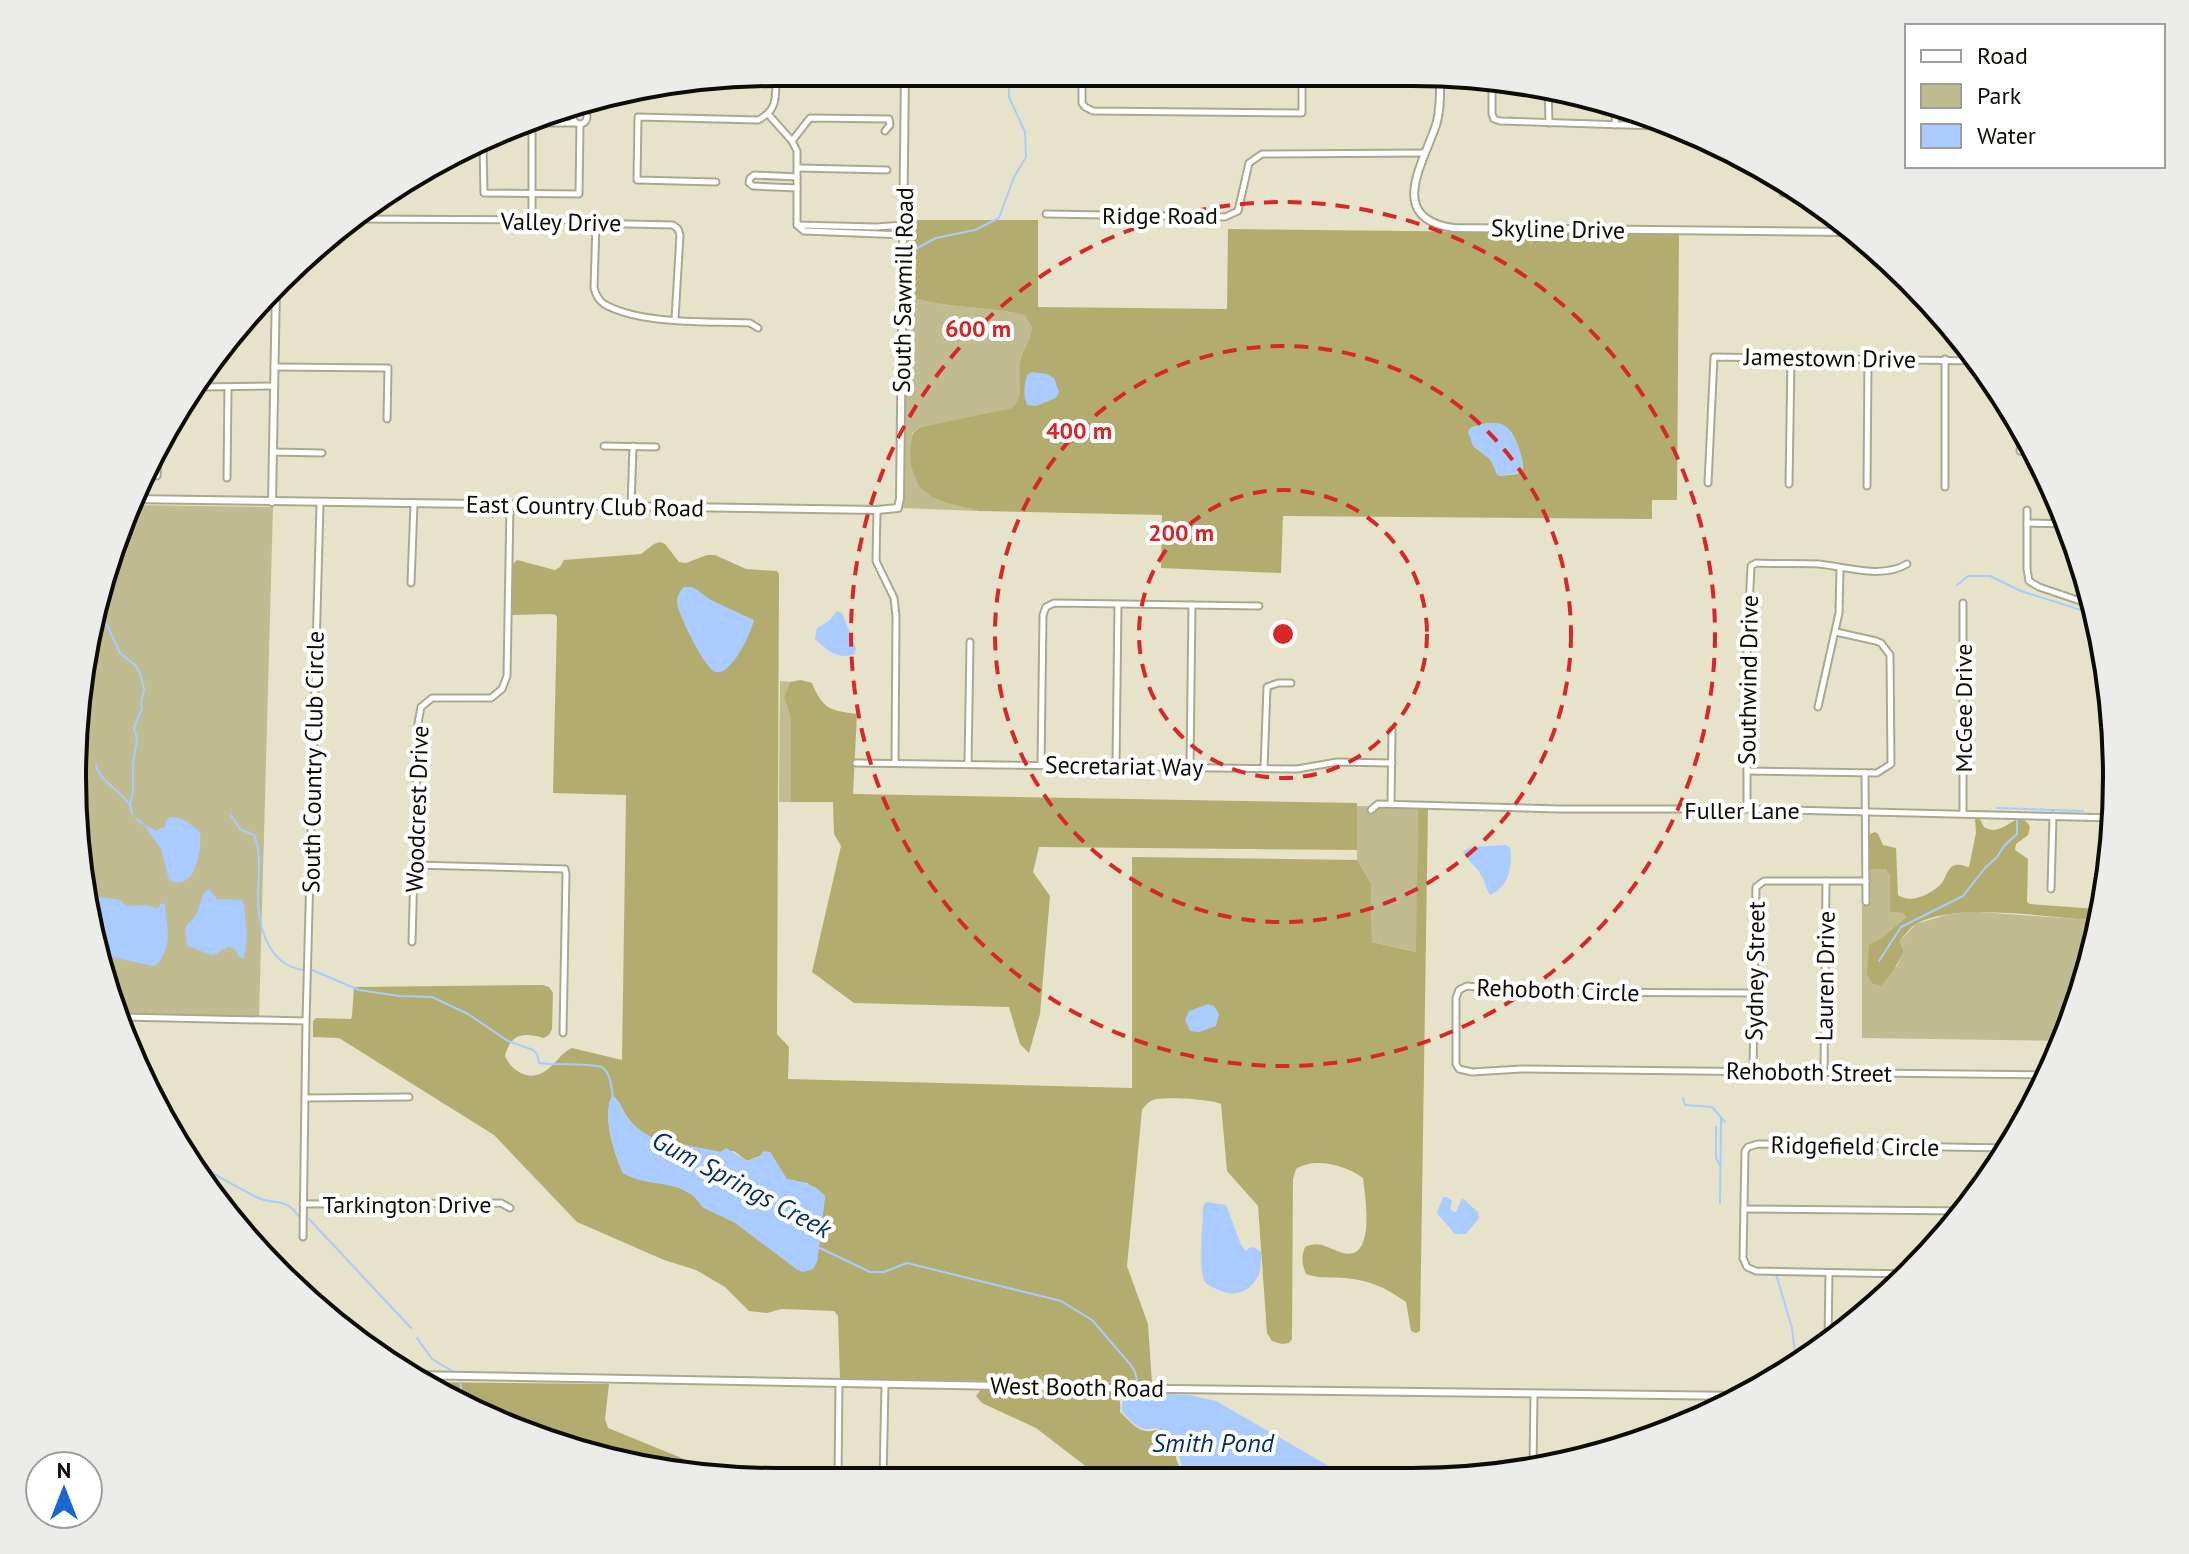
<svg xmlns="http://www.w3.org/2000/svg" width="2189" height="1554" viewBox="0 0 2189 1554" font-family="'PT Sans',sans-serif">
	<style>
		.green { fill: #c0bb91 }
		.forest { fill: #b3ac6f; fill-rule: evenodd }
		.water { fill: #aacbff }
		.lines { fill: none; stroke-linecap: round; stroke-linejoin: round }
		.stream { stroke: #aacbff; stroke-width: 2 }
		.minor-casing { stroke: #aba890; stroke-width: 9 }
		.tertiary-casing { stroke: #aba890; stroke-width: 10 }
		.minor { stroke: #fff; stroke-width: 5 }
		.tertiary { stroke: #fff; stroke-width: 6 }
		.ring { fill: none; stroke: #d62828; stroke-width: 4; stroke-dasharray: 14 10 }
		.labels { text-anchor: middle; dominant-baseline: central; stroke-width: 8; stroke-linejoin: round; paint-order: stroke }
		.street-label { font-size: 24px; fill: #0e0d05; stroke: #fff }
		.water-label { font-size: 26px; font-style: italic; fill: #07306a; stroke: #fff }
		.rim { fill: none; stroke: #0e0d05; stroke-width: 4 }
		.centre { fill: #d62828; stroke: #fff; stroke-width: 4 }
		.ring-label { font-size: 24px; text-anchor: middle; font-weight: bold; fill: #d62828; stroke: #fff; stroke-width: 8; stroke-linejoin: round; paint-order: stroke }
	</style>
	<rect width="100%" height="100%" fill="#e6e3ca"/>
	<g class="green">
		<path d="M907,273L917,299C952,309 988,306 1024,315L1032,327C1030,340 1025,346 1021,358C1015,377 1028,390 1013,409L921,427L912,433L932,497L946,503L979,511L903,508Z"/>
		<polygon points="127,505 273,507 259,1017 122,1015 78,869 78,685"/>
		<polygon points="780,681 790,682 784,697 791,718 791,802 779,802"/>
		<polygon points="1357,806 1418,807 1417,952 1372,942 1371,883 1357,860"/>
		<polygon points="1868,869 1885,869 1890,876 1890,912 1903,913 1906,917 1882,938 1869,946 1886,980 1889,972 1897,966 1904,950 1899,942 1916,924 1949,914 1978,912 2090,920 2097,909 2101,909 2093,959 2062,1041 1862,1038 1862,906 1868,905"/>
	</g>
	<g class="forest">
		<path d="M915,220H1038V307L1227,309L1228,229L1679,234L1677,500H1652V519L1283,516L1281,573L1161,568L1162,515L979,511L946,503L932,497L919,486L911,466L910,449L913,433L921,427L1013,408C1027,390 1015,377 1021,358C1025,346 1030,340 1032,327L1024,315C988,306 952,309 917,299L907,273V226ZM1487,423C1504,436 1523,444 1523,468L1517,474L1500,476L1490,459L1473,446L1470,428Z"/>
		<path d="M660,542L665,544L679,562L686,563L707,555H715L746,569L777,571L779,574L777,1034L789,1047L788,1079L1132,1088V857L1357,860L1371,883L1372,942L1416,952L1418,807H1428L1420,1331L1416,1333L1411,1331L1406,1302C1384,1287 1372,1281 1345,1278C1332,1277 1319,1279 1306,1274C1302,1264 1301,1257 1305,1247C1319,1240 1327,1248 1340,1252C1377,1266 1365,1196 1363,1178C1345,1165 1315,1157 1296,1169L1293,1179L1292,1339L1289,1343L1282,1344L1272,1341L1267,1333L1258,1206L1227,1171L1221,1104C1209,1099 1170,1097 1157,1099C1150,1100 1146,1104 1142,1110L1127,1266L1148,1324L1152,1383L840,1379L838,1316L834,1311L782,1309L767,1313L749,1311L725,1287L696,1270L664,1260L577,1222L494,1135L339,1038L313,1037V1021L316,1018L351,1019L352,1016L354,987L543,985L549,987L553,993L552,1029L549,1035L544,1038C522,1032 511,1034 505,1056C511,1070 527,1081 542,1073C554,1067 560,1053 572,1048L622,1060L626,795L553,793L557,618L556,615L552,614L512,615L513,564L517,560L555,570L560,567L564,560L641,554L654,544ZM612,1096C622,1102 621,1109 628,1118C634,1127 645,1134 655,1139L720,1152L734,1151L747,1161L770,1152L786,1179L807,1183L825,1196L817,1262L798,1270L734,1222L702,1207C689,1180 648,1185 623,1173C614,1153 602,1117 612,1096Z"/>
		<path d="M801,680L812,683C823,710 830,710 857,714L853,794L1357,803V850L1039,847L1033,872L1050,896L1040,1014L1029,1053L1020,1044L1009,1007L854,1003L812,972L841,846L834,834L833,802H791V718L784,697L790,682Z"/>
		<path d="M1975,817H1979L1984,827C2005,840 2017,804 2030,827L2028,835L2016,844L2015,850L2028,859L2027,902L2030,904L2097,909L2090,920C2046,917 1953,902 1916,924C1910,927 1904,936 1899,942L1904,950C1898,964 1891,975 1881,986L1872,983L1867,973L1869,945L1882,938L1906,917L1903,913L1890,912V876L1885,869H1868V835L1875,832L1878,834L1883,845L1896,848L1898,895C1911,904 1929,895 1940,885C1946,880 1947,866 1956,865C1961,864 1965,867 1969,867L1976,833Z"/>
		<polygon points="421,1382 609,1384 605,1419 608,1428 684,1459 708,1477 595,1458 466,1409"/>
		<path d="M982,1388L1112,1392C1120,1397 1121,1402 1120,1412C1132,1423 1139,1435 1156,1430C1177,1437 1172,1444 1177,1461C1179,1467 1184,1473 1189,1478H1101L1036,1428L982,1403L976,1396Z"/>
	</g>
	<g class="water">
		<path d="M1032,372L1047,374L1054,378L1059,392L1056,398L1036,406L1027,405C1023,394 1024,385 1027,375Z"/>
		<path d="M1487,423C1491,424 1496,422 1501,424C1515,428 1525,459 1522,472L1500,476L1497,475L1490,459L1473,446L1468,432L1470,428Z"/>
		<path d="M684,587H693L711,600L754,620C751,633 732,675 716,672C706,671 678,614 677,603C677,596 679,592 684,587Z"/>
		<path d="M837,611L842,613L856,648L855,654C837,660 828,651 815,639L817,628L830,620Z"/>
		<path d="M170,817C182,816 192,825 200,832C202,850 196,893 169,880L161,849L143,824L157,831L160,828L165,827L166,821Z"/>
		<path d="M1506,845L1510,848C1513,866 1509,887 1490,895C1486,889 1485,881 1481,875C1476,865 1467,862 1463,851L1472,847Z"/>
		<path d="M209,889L217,899L242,900L244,904L247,936L244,958H240C229,936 223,954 212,955C210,955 190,947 187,945L185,928L196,915L204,893Z"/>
		<path d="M92,896L121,900L126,906L146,905L157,908L162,903L165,904C166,929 174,940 158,964L153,966L104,955L87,899L88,897Z"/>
		<polygon points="1208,1004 1214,1006 1219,1014 1216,1026 1199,1032 1190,1031 1185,1020 1189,1011"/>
		<path d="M612,1095C622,1102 621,1108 627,1117C634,1127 645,1134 655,1139L720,1152L726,1148L747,1161L759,1157L764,1151L770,1152L787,1179C802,1182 814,1183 825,1196L817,1262L813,1269L803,1272L798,1270L734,1222L702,1207C688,1177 647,1189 623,1173C614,1153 602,1117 612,1095Z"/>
		<polygon points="1443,1197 1447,1197 1452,1201 1450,1209 1454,1212 1456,1212 1462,1198 1478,1212 1479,1218 1466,1234 1455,1234 1437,1213"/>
		<path d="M1206,1202L1226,1205L1241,1245L1246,1251L1249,1248L1254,1247L1261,1252C1261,1258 1261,1265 1260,1271C1254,1289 1238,1298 1221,1291C1216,1289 1208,1286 1205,1282C1198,1273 1203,1221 1203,1207Z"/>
		<path d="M1141,1393L1189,1395L1216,1401L1348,1477L1191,1478L1183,1469L1172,1436L1156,1428C1140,1433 1133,1423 1122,1412V1403L1125,1395Z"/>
	</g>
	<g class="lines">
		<g class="stream">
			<polyline points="742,84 742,77"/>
			<polyline points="906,254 936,238 975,230 999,218 1014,177 1026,157 1025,132 1009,97 1009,72"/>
			<polyline points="1957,585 1968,576 1990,576 2021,591 2094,614"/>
			<polyline points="99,608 120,653 135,665 140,673 144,689 141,703 142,708 134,728 137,739 133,764 133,792 130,805 132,814"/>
			<path d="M96,765C99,781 121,791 130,805"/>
			<polyline points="1997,808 2083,811"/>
			<path d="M230,814L240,829L254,835C263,856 257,882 258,904C260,933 271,966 304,970"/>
			<polyline points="136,819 143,824"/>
			<polyline points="1879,961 1901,927 1963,896 1985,868 1997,857 2004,846 2017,834 2017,818"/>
			<path d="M312,970L359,990L399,996L432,997L468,1014L508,1041L533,1050L537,1054L539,1063C559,1066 581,1062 602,1067C611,1074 611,1086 613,1097"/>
			<polyline points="1683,1098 1685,1105 1712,1107 1725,1122"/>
			<polyline points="1716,1127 1716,1158 1720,1165"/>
			<path d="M187,1153C207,1172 232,1184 256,1197C274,1206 286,1196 299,1217"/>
			<polyline points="1720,1203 1721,1118"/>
			<polyline points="309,1219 411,1328"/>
			<polyline points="820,1248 870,1272 884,1272 907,1263 1061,1301 1092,1320 1130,1364 1135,1372 1138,1384"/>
			<polyline points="1776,1274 1792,1328 1796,1361"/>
			<polyline points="417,1338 432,1359 454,1372"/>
			<polyline points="460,1381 464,1409"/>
		</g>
		<g class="minor-casing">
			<g id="minor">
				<polyline points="838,72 838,83 868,83"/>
				<polyline points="1082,72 1082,103 1085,107 1093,111 1302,113 1302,72"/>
				<polyline points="1492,80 1492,114 1494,119 1500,121 1657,126"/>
				<polyline points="1548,85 1549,123"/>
				<circle cx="580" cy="117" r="7"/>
				<polyline points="561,111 575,112"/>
				<polyline points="768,114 792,141 797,151 797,225"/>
				<polyline points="534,123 576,123"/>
				<polyline points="1615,125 1616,110"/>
				<polyline points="792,141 810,118 889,119 890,125 885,131"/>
				<polyline points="483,146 484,193 579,194 580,124"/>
				<polyline points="1748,160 1750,165 1767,168"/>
				<polyline points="798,168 887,170"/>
				<path d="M716,182L637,180L638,117L758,120C780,109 775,94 776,72"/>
				<polyline points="797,188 753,186 749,183 750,178 754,175 797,177"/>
				<polyline points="1783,193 1783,182"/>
				<polyline points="1046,214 1225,217 1238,211 1249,163 1262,154 1425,153"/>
				<polyline points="353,219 568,220 584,223 673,225 678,229 680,235 675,319"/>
				<polyline points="532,220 532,124"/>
				<path d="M596,223L594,288C596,295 598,300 604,304C641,325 708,321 750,323L758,328"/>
				<polyline points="904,235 804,231 797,225 876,227 904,225"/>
				<polyline points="274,367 388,368 387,419"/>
				<polyline points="200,387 274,386"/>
				<polyline points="2024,427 2020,451 2036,454"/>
				<polyline points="604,446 656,447"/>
				<polyline points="273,452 322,453"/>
				<polyline points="157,476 158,456"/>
				<polyline points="227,478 228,387"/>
				<polyline points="1708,483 1714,357 1977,361"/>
				<polyline points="1789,484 1791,359"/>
				<polyline points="1867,486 1868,360"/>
				<polyline points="1945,487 1945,359"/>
				<polyline points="631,507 633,446"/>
				<polyline points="877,510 876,561 894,598 896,616 895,763"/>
				<polyline points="2027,510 2027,569 2029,581 2039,587 2092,605"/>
				<polyline points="2027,523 2067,524"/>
				<polyline points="2067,523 2065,527 2067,533 2074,537"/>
				<polyline points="411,583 414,504"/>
				<polyline points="1818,707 1839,613 1840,568"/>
				<polyline points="856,763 1297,769 1337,762 1392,763"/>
				<polyline points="968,764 970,642"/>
				<polyline points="1041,765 1043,615 1046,607 1054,603 1259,606"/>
				<polyline points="1116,766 1118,604"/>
				<polyline points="1190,767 1192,605"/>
				<polyline points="1264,768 1267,687 1278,683 1291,683"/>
				<polyline points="1747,771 1877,773 1891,764 1890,655 1881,643 1876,641 1836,632"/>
				<polyline points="1865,773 1866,902"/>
				<polyline points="1391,804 1392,730"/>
				<path d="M1747,809V649L1751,566L1756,563C1777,564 1798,563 1819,564C1847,567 1882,579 1907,564"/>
				<polyline points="1371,810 1378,804 1559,809 1747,809 2115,818"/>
				<polyline points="1963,814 1963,603"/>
				<polyline points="415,865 565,869 566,874 563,1033"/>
				<polyline points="2051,889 2053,816"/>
				<polyline points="412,942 418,723 421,707 432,698 491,698 502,689 507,676 510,505"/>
				<polyline points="1754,993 1529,992 1467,986 1459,990 1456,998 1456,1064 1459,1069 1472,1072 1521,1069 2050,1075"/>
				<polyline points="123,1017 306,1021"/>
				<polyline points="1753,1071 1756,887 1764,881 1866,881"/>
				<polyline points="1824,1072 1826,881"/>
				<polyline points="305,1098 409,1097"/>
				<polyline points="1994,1171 1999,1159 2001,1148"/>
				<polyline points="303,1204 501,1203 510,1208"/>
				<polyline points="1744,1209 1967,1211"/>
				<polyline points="303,1237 306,1021 320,503"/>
				<polyline points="1908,1274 1756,1271 1747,1267 1743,1258 1745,1151 1748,1147 1758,1144 2008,1148"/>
				<polyline points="1828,1339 1829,1273"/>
				<polyline points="1533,1467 1534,1394"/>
				<polyline points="838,1480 839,1383"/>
				<polyline points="883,1480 885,1384"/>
			</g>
		</g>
		<g class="tertiary-casing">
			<g id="tertiary">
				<path d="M1440,75C1440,91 1441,109 1436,125C1423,164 1386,219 1454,228L1845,232"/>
				<polyline points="130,499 877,510 898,508 900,498 905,72"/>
				<polyline points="272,502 276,287"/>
				<polyline points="410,1375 1172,1389 1744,1396"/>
			</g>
		</g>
		<use href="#minor" class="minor"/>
		<use href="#tertiary" class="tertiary"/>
	</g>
	<g class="ring">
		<circle cx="1283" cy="634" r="144"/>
		<circle cx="1283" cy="634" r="288"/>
		<circle cx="1283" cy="634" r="432"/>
	</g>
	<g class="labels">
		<g class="street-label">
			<text x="1160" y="215">Ridge Road</text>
			<text transform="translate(561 222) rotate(1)">Valley Drive</text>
			<text transform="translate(1558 229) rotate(1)">Skyline Drive</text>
			<text transform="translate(903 290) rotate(-89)">South Sawmill Road</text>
			<text transform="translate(1830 358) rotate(1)">Jamestown Drive</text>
			<text transform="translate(585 506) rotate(1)">East Country Club Road</text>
			<text transform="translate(1748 680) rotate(-89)">Southwind Drive</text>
			<text transform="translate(1963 708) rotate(-90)">McGee Drive</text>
			<text transform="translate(313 762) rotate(-89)">South Country Club Circle</text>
			<text transform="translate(1124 766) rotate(1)">Secretariat Way</text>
			<text transform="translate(417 809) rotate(-88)">Woodcrest Drive</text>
			<text x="1742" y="810">Fuller Lane</text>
			<text transform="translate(1755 971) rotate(-89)">Sydney Street</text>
			<text transform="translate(1825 976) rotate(-89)">Lauren Drive</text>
			<text transform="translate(1558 990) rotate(2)">Rehoboth Circle</text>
			<text transform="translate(1809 1072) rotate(1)">Rehoboth Street</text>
			<text transform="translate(1855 1146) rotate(1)">Ridgefield Circle</text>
			<text x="407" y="1204">Tarkington Drive</text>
			<text transform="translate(1077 1387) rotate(1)">West Booth Road</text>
		</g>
		<g class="water-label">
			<text transform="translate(742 1184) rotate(28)">Gum Springs Creek</text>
			<text x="1213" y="1442">Smith Pond</text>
		</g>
	</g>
	<path d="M0 0H2189V1554H0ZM777 86H1412A691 691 0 0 1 2103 777V777A691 691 0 0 1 1412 1468H777A691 691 0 0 1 86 777V777A691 691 0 0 1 777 86Z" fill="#ececeb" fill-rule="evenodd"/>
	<path class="rim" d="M777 86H1412A691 691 0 0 1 2103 777V777A691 691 0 0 1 1412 1468H777A691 691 0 0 1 86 777V777A691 691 0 0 1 777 86Z"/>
	<circle cx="1283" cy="634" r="12" class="centre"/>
	<g class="ring-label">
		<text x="978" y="337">600 m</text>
		<text x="1079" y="439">400 m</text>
		<text x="1181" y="541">200 m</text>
	</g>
	<rect x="1905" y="24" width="260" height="144" fill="#ffffff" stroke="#9f9e9b" stroke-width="2"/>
	<rect x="1921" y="50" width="40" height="12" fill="#ffffff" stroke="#9f9e9b" stroke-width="2"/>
	<text x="1977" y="64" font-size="24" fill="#0e0d05">Road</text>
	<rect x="1921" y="84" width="40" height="24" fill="#c0bb91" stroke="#9f9e9b" stroke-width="2"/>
	<text x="1977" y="104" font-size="24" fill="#0e0d05">Park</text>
	<rect x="1921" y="124" width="40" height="24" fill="#aacbff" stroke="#9f9e9b" stroke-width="2"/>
	<text x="1977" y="144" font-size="24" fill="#0e0d05">Water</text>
	<g transform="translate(64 1490)"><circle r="38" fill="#ffffff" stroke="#9f9e9b" stroke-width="2"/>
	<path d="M0-6L14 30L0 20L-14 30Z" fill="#1d66d1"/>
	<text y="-12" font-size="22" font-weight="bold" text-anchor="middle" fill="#0e0d05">N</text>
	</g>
</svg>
